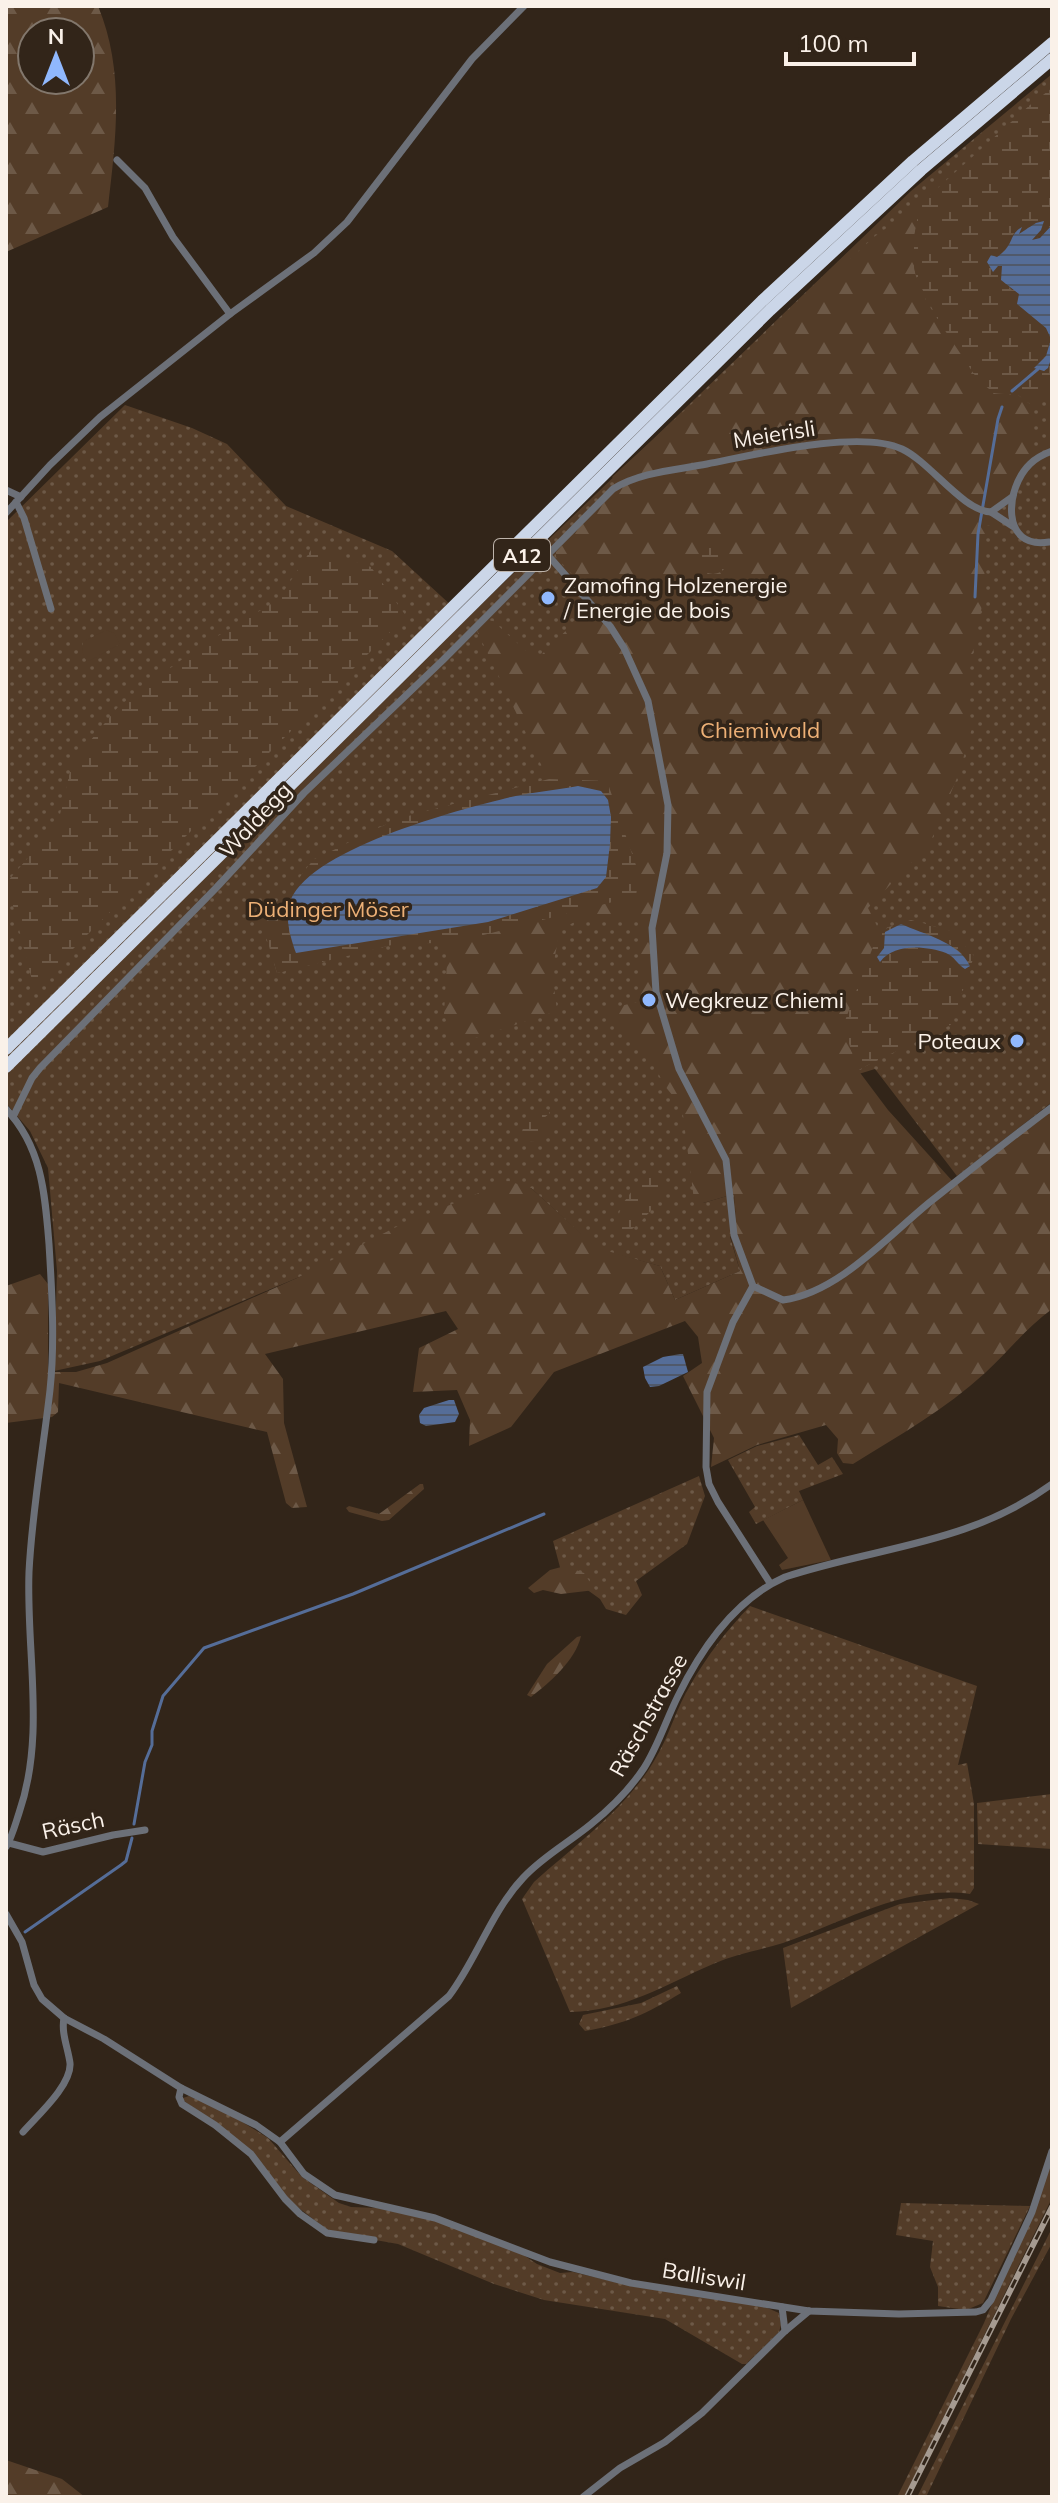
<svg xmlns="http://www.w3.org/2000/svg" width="1058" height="2503" viewBox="0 0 1058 2503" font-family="Mulish,sans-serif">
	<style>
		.grass { fill: url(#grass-dots) }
		.forest { fill: url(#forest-firs); fill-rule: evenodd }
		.wetland { fill: url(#wetland-marsh); fill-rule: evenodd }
		.garden { fill: #533c28 }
		.water { fill: url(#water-rules) }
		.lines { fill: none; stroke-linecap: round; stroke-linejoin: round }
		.stream { stroke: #556d98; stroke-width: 3 }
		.minor { stroke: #6c7078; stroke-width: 7 }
		.motorway { stroke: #cbd6e8; stroke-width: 12 }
		.rail-casing { stroke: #a59a90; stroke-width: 6 }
		.rail { stroke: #322519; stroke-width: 3; stroke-dasharray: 9; stroke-linecap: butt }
		.poi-dot { fill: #90b8fd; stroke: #322519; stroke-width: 3 }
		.labels { text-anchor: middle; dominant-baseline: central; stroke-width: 7; stroke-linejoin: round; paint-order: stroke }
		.shield { fill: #322519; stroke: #beb4ab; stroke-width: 2 }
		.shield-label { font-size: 20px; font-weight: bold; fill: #faf1e9 }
		.street-label { font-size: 22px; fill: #faf1e9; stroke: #322519 }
		.poi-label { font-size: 22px; fill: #faf1e9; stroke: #322519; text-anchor: start }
		.park-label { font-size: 22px; fill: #edb076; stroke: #322519 }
	</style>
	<defs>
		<pattern id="grass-dots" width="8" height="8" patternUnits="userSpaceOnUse" patternTransform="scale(2)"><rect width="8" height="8" fill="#533c28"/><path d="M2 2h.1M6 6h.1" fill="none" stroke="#6d5947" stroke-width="1.8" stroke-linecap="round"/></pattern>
		<pattern id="forest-firs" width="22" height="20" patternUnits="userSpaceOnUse" patternTransform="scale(2)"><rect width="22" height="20" fill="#533c28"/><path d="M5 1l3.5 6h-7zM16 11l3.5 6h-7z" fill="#6d5947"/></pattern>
		<pattern id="wetland-marsh" width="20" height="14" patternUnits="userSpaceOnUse" patternTransform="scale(2)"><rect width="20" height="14" fill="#533c28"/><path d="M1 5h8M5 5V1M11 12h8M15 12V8" fill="none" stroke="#6d5947"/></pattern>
		<pattern id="water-rules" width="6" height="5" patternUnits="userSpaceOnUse" patternTransform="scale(2)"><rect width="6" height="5" fill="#556d98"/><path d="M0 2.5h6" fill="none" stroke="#50596b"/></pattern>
	</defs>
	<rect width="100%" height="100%" fill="#322519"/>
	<g class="grass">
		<polygon points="1052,74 1052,1102 957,1176 875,1069 685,1127 703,1203 734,1194 736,1219 730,1237 740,1271 675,1300 660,1266 597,1249 531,1188 297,1278 100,1361 54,1371 57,1271 48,1168 30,1131 6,1103 6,522 125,405 192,428 227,444 286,506 392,551 466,619 911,191"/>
		<polygon points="799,1435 818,1465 832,1457 843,1474 799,1491 803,1500 756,1524 749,1512 755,1507 728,1460 757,1446"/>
		<polygon points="699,1476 705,1496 687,1544 636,1581 642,1595 626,1615 606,1609 600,1599 561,1571 553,1541"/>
		<path d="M750,1606L977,1686L958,1765L967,1763L974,1804V1888L970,1894C902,1885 846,1922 783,1943C760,1950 736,1954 713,1964C664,1985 625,2011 570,2012L522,1899L534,1882C575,1845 626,1809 654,1761C669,1737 676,1708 691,1684C707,1656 727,1630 750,1606Z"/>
		<polygon points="1052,1794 1052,1849 978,1844 977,1803"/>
		<polygon points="950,1898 968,1900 979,1904 791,2008 783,1948 900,1904"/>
		<path d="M677,1986L681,1993C646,2014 625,2024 585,2031L579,2024L583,2015L641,2003Z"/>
		<polygon points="189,2096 226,2112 268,2138 302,2177 339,2203 351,2207 378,2208 436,2221 522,2254 537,2264 560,2273 573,2272 631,2286 765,2307 779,2313 781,2325 779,2332 746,2364 742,2364 665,2319 544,2300 494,2284 398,2244 330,2232 286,2198 253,2152 183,2100 183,2098"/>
		<polygon points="1052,2159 1052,2198 904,2497 897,2497 984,2323"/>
		<polygon points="901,2203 1030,2206 983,2303 966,2310 938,2306 938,2287 930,2267 933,2241 896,2235"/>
		<polygon points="1052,2228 1052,2243 1011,2319 926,2497 917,2497"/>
	</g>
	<g class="forest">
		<path d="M6,6H98C125,71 116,139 108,207L6,252ZM80,32V80H32V32Z"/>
		<path d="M920,204C916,224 912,245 914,266C918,304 970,362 994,393L1018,395L1034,407L1032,448L1028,462L1011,494L990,515L993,525L986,526L984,595L966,689L972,728L959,773L930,843L868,908L879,930L911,920L951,931L974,956L952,1024L858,1070L888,1110L956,1185L1052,1109V1309C1026,1328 1008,1352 985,1373C946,1409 898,1436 853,1464L843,1463L837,1453L838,1439L826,1425L757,1445L711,1467L714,1438L683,1376L702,1363L698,1337L685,1321L554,1372L511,1427L469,1446L470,1420L457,1390L413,1392L419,1348L458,1329L446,1311L265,1354L283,1379L284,1423L307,1507L292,1508L286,1503L267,1432L59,1383L58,1412L52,1417L6,1423V1286L40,1274L48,1284V1372H76L107,1363L297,1278L394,1228L508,1181L531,1188L597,1248L660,1266L675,1300L740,1271L726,1220L736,1219L734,1194L703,1203L694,1200L682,1107L664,1085L648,1052L600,1011L641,1001L640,922L580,919L560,930L552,971L557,1011L454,1045L444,1014L448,944L404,942L277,973L263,926L313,860L397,819L548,779L476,629L485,620L493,621L536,660L583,614L570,601L572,598H582L596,612L601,607L597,601L556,557V552L607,497L621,487L612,477L874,237Z"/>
		<polygon points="420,1484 423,1484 424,1489 389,1520 382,1521 349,1512 346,1508 349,1506 379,1514"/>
		<polygon points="565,1566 584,1573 595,1590 561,1594 543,1590 534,1593 528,1588 550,1570"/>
		<path d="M581,1636C575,1661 550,1682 531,1697L527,1695L547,1664L577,1637Z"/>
		<polygon points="6,2460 62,2479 85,2497 6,2497"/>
	</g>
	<g class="wetland">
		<path d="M1052,88V225L1033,241L1034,235L1045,223L1031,226L1019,234L1018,229C1007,239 1015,244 997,257L998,266H1002V280L1012,290H1017L1018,304C1040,317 1055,330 1046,356L1038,362V369L1044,371L1048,368L1052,356V385L1034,407L1018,395L994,393L978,380L938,320L917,279L914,267V237L920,204L1030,105Z"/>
		<circle cx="713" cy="559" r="15"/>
		<polygon points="313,547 371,567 406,616 34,988 7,882 58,823 72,763 118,707 196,649 278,600"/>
		<polygon points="549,779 607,781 639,874 636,896 448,944 404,942 277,973 263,926 313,860 397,819"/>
		<path d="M911,920L951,931L974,956L952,1024L858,1070L843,1026L879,931ZM890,930C915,928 956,940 968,962C941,950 908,939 883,958L879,954L884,948L883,936Z"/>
		<polygon points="542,1109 547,1109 550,1113 539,1122 540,1124 554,1119 556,1122 548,1138 532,1142 521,1136 527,1112"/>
		<path d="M654,1171L662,1174C668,1197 646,1217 630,1231L617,1230C616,1204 634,1187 654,1171Z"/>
	</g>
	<g class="garden">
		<polygon points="106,630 114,633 120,644 87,662 82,651 83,642"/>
		<polygon points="803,1500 831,1560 782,1570 779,1565 788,1558 763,1520"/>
	</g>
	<g class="water">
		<path d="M1044,221L1041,230L1032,240L1040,238L1052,225V356L1048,368L1044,371L1034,368L1046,356L1051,339L1046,328L1017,304L1019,294L1001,280L1002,266H998L993,272L987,262L991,255L997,257C1015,245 1008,235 1022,227L1019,234L1036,223Z"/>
		<path d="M578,786L601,791L608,800L611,817L610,844L606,877L597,888L488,922L296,953C291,939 285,919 289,905C303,850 461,809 511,797C533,792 556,790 578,786Z"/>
		<path d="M901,924C923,934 959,942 970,966L965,969C958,965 954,956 946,953C926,946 894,943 880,962L877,957L884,948L885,932Z"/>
		<polygon points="680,1354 683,1354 688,1372 659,1386 650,1387 645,1378 643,1367 663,1357"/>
		<polygon points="449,1400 454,1400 459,1414 455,1422 426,1426 420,1423 419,1415 424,1408"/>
	</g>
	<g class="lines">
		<g class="stream">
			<polyline points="1012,391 1038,369"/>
			<polyline points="975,597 978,534 998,419 1002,407"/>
			<polyline points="134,1824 145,1762 152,1745 152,1731 163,1696 204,1648 353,1594 544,1514"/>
			<polyline points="25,1932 121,1865 126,1861 132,1838"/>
		</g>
		<g class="minor">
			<polyline points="117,160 145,188 173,237 230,314"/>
			<polyline points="6,490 21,497"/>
			<polyline points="16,502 24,518 51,609"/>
			<polyline points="991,512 1014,527"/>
			<polyline points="6,513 50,465 100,417 230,314 314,253 347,222 472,59 524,6"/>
			<path d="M1049,542C1000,550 1005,488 1030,464C1036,458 1044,454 1052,451"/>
			<path d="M547,554L610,626L624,648L648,701L668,805L667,853L652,928L656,992L679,1069L726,1160L734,1235L753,1286L783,1300C838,1293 888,1236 930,1202C970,1170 1011,1138 1052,1107"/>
			<path d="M6,1109C42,1147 45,1194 49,1244C52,1292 55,1343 50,1390C43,1451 32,1511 29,1572C26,1652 46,1735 19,1813C15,1825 12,1837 6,1847"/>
			<path d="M13,1117L32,1078L40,1068L216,888L304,793L443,660L613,489C640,472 676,470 707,464C754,455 859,429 902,449C930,462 963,511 991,512L1012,497"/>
			<polyline points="753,1286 733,1322 707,1392 706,1467 709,1484 718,1502 770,1583"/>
			<polyline points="9,1843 43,1852 113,1835 145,1830"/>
			<polyline points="6,1914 22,1942 34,1985 42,1999 64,2018 104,2039 181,2088 256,2125 280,2142 304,2174 335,2195 435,2218 550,2262 631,2283 809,2311 899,2314 976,2312 983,2310 991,2300 1032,2212 1052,2151"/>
			<polyline points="181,2088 179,2097 182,2104 215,2125 251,2154 285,2199 300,2214 327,2233 374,2240"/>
			<path d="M23,2132C37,2116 72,2085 70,2063C68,2048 61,2033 64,2018"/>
			<path d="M280,2142L449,1996C477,1959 491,1912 523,1878C542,1857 568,1843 590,1825C610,1809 630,1789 644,1768C658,1746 666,1720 678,1696C701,1649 736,1599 785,1577C879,1546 968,1545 1052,1484"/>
			<polyline points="782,2307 785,2331"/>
			<polyline points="583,2497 620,2468 665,2442 702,2413 785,2331 809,2311"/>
		</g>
		<g class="motorway">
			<polyline points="6,1049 762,301 913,161 1052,43"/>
			<polyline points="6,1067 770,310 921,170 1052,59"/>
		</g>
		<g class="rail-casing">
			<polyline id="rail" points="907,2497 1052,2207"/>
		</g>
		<use href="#rail" class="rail"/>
	</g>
	<g class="poi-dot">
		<circle cx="548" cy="598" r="8"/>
		<circle cx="649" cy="1000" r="8"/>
		<circle cx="1017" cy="1041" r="8"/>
	</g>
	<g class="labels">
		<rect class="shield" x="494" y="539" width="56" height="32" rx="6"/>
		<g class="shield-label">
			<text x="522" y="555">A12</text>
		</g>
		<g class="street-label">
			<text transform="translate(774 434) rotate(-9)">Meierisli</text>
			<text transform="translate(255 820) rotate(-47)">Waldegg</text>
			<text transform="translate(648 1715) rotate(-61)">Räschstrasse</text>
			<text transform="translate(73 1825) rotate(-12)">Räsch</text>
			<text transform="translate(704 2276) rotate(9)">Balliswil</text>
		</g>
		<g class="poi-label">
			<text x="564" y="585">Zamofing Holzenergie<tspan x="564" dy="25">/ Energie de bois</tspan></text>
			<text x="665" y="1000">Wegkreuz Chiemi</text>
			<text x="1001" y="1041" text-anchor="end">Poteaux</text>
		</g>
		<g class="park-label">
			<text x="760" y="730">Chiemiwald</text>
			<text x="328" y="909">Düdinger Möser</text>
		</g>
	</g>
	<rect width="1058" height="2503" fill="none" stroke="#faf1e9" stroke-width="16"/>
	<g transform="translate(56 56)"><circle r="38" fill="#322519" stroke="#82776c" stroke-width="2"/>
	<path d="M0-6L14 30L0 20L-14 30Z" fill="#90b8fd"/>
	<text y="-12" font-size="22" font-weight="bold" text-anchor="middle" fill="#faf1e9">N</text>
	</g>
	<path d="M786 52v12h128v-12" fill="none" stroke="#faf1e9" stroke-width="4"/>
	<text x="798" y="52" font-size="24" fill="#faf1e9" stroke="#322519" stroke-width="6" paint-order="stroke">100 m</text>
</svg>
